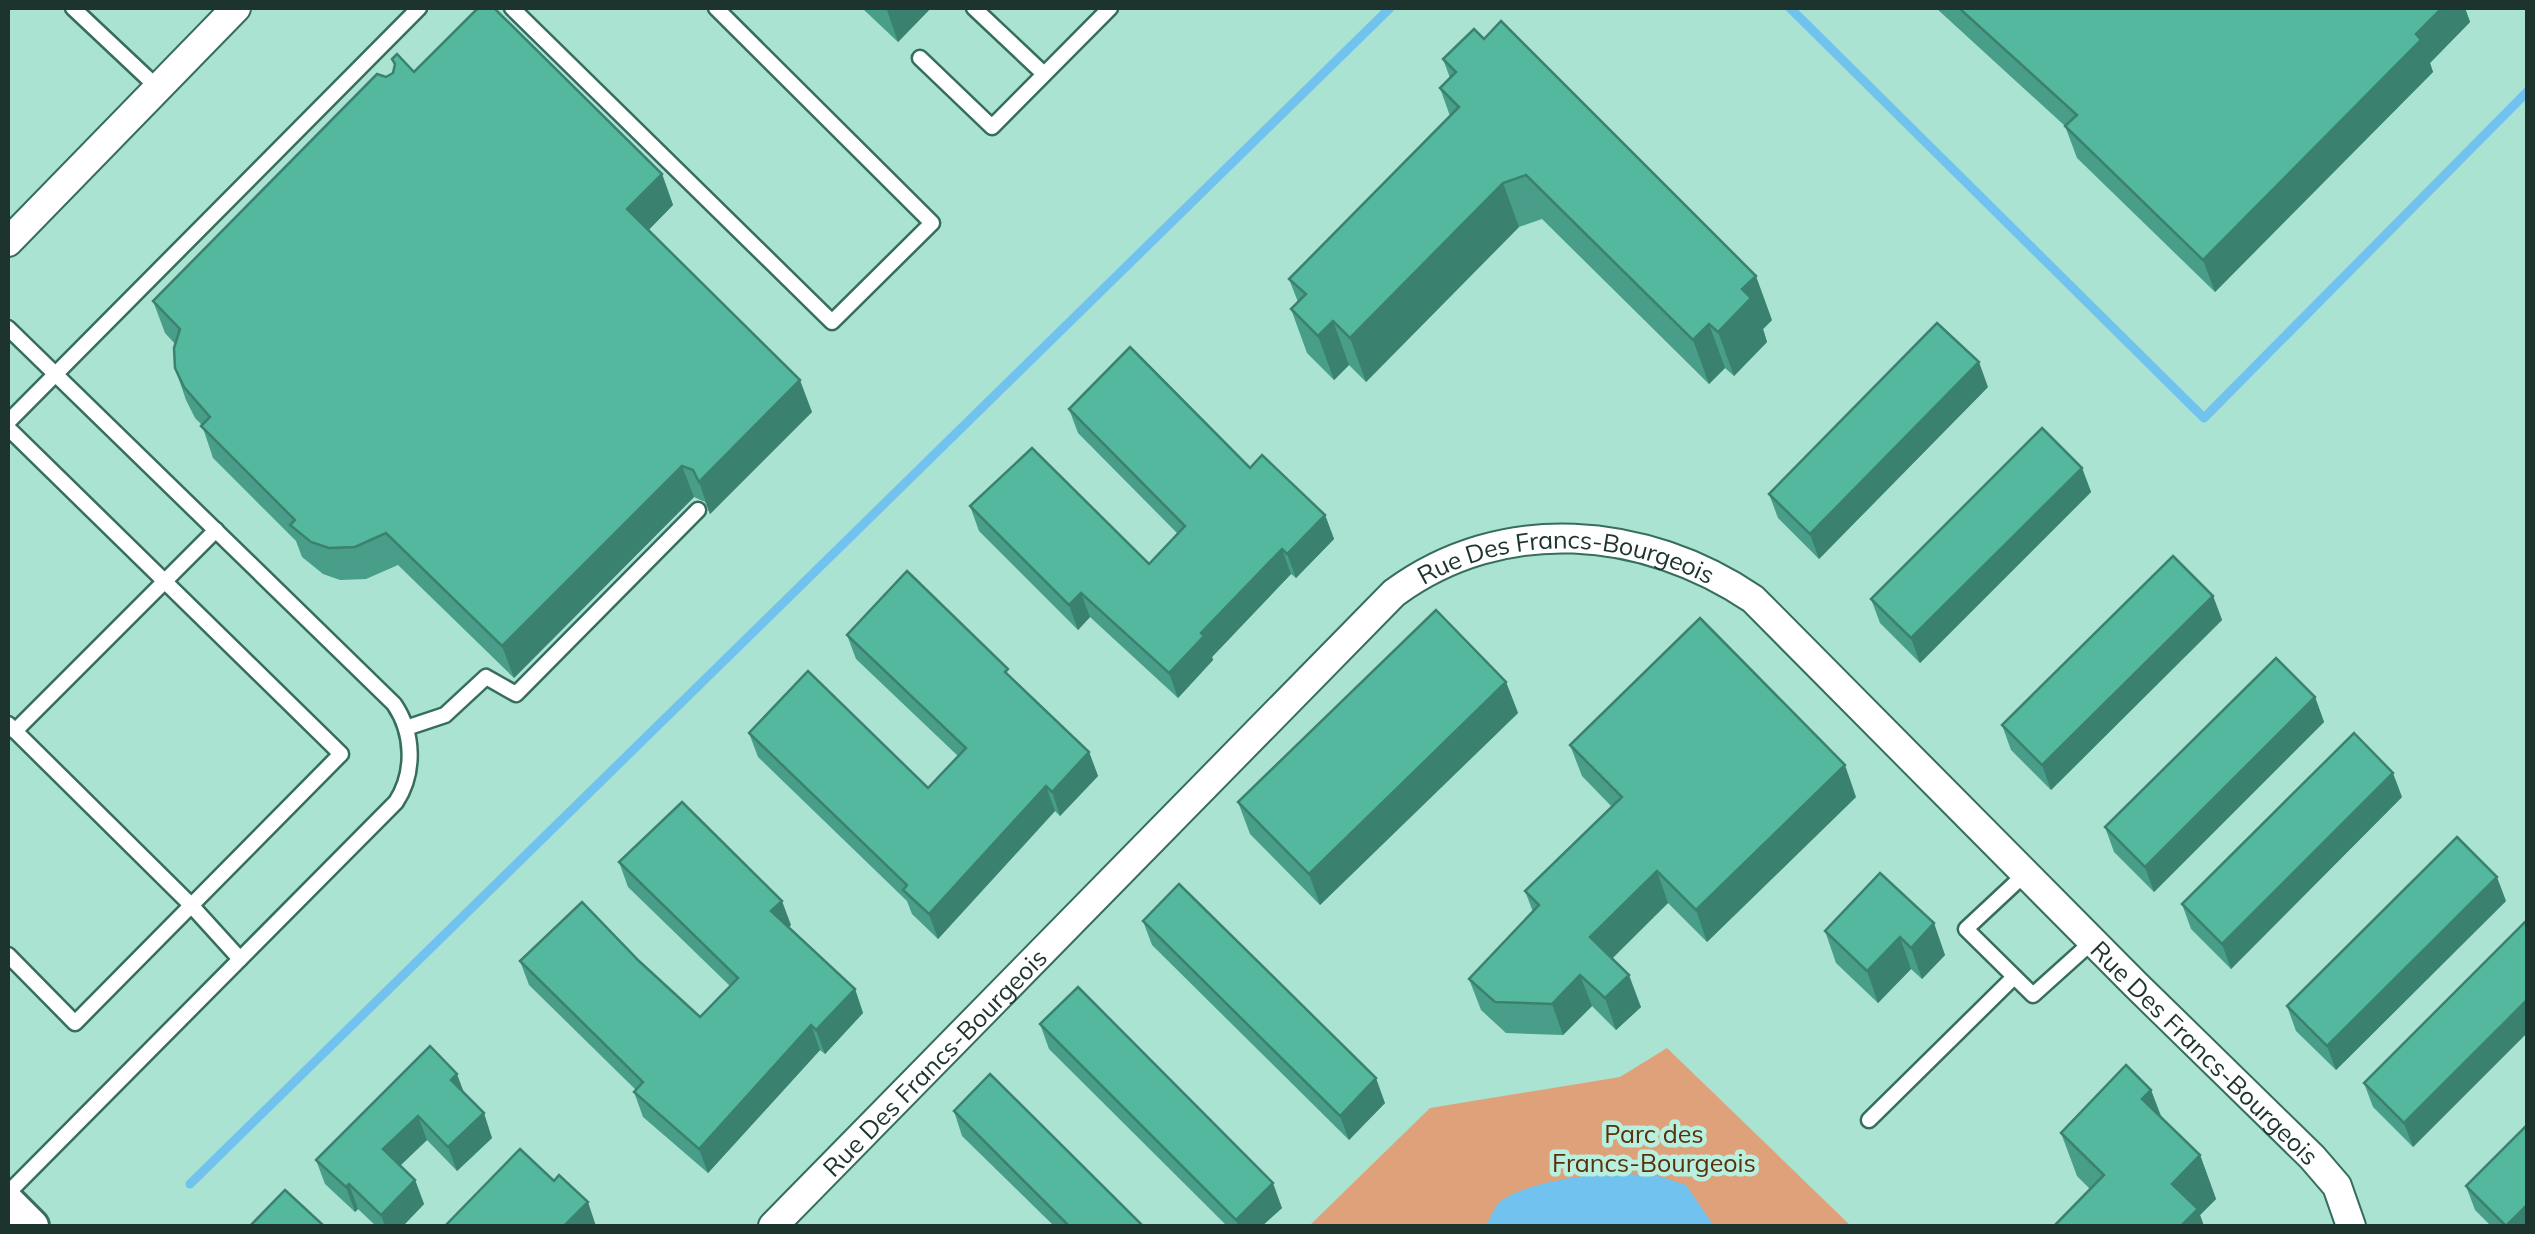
<svg xmlns="http://www.w3.org/2000/svg" width="2535" height="1234" viewBox="0 0 2535 1234" font-family="Mulish,sans-serif">
	<style>
		.green { fill: #dfa179 }
		.water { fill: #71c2ef }
		.lines { fill: none; stroke-linecap: round; stroke-linejoin: round }
		.stream { stroke: #71c2ef; stroke-width: 9 }
		.service-casing { stroke: #366d5e; stroke-width: 19 }
		.minor-casing { stroke: #366d5e; stroke-width: 32 }
		.tertiary-casing { stroke: #366d5e; stroke-width: 38 }
		.service { stroke: #fff; stroke-width: 14 }
		.minor { stroke: #fff; stroke-width: 28 }
		.tertiary { stroke: #fff; stroke-width: 32 }
		.wall { fill: #489e88 }
		.shaded-wall { fill: #3b816f }
		.building { fill: #54b89e; stroke: #3b816f; stroke-width: 2.5 }
		.labels { text-anchor: middle; dominant-baseline: central; stroke-width: 9; stroke-linejoin: round; paint-order: stroke }
		.street-label { font-size: 25px; fill: #1c342d; stroke: #b7f0df }
		.park-label { font-size: 25px; fill: #5b2f0c; stroke: #b7f0df }
	</style>
	<rect width="100%" height="100%" fill="#aae3d2"/>
	<polygon class="green" points="1667,1048 1851,1226 1309,1226 1430,1108 1620,1077"/>
	<path class="water" d="M1611,1173L1658,1176L1686,1185L1714,1226H1486C1489,1220 1493,1211 1497,1205C1516,1184 1584,1175 1611,1173Z"/>
	<g class="lines">
		<g class="stream">
			<polyline points="1790,8 2204,418 2528,91"/>
			<polyline points="190,1184 1390,8"/>
		</g>
		<g class="service-casing">
			<g id="service">
				<polyline points="73,8 158,88"/>
				<polyline points="512,8 832,322 932,223 716,8"/>
				<polyline points="974,8 1044,74"/>
				<polyline points="920,58 992,127 1110,8"/>
				<path d="M8,328L394,704C414,733 415,773 396,802L8,1193"/>
				<polyline points="8,422 419,8"/>
				<polyline points="8,428 341,754 75,1023 8,955"/>
				<polyline points="8,724 191,905 240,959"/>
				<polyline points="406,728 445,715 486,677 516,694 698,510"/>
				<polyline points="15,731 216,530"/>
				<polyline points="2026,873 1966,929 2033,995 2093,941"/>
				<polyline points="1869,1120 2014,977"/>
			</g>
		</g>
		<g class="minor-casing">
			<g id="minor">
				<polyline points="8,242 236,8"/>
				<path id="s1" d="M773,1226L1394,593C1503,513 1645,526 1753,599L2136,985L2312,1157L2337,1186L2351,1226"/>
			</g>
		</g>
		<g class="tertiary-casing">
			<polyline id="tertiary" points="8,1202 32,1226"/>
		</g>
		<use href="#service" class="service"/>
		<use href="#minor" class="minor"/>
		<use href="#tertiary" class="tertiary"/>
	</g>
	<g class="wall">
		<polygon points="862,8 931,8 898,42"/>
		<polygon points="1936,8 2465,8 2470,22 2430,63 2433,72 2215,292 2077,158 2065,126"/>
		<polygon points="1443,59 1772,320 1763,329 1767,342 1734,376 1725,368 1709,384 1542,219 1519,227 1366,382 1349,365 1334,380 1307,353 1291,309 1298,302 1289,279 1450,116 1440,88 1450,78"/>
		<polygon points="414,72 662,174 673,205 648,230 812,412 710,514 705,502 694,497 514,678 398,565 366,579 340,580 323,574 302,557 296,541 213,458 202,425 195,418 186,400 175,368 175,344 165,333 153,301 386,77"/>
		<polygon points="1988,387 1819,559 1778,518 1769,494"/>
		<polygon points="1069,409 1250,468 1325,515 1334,539 1296,578 1291,574 1212,657 1213,660 1178,698 1090,617 1078,630 979,531 970,506 1149,564 1178,534 1078,433"/>
		<polygon points="2082,468 2091,492 1920,663 1880,623 1871,599"/>
		<polygon points="2213,596 2222,620 2051,790 2011,750 2002,725"/>
		<polygon points="847,635 1011,678 1089,752 1098,776 1060,816 1055,811 938,939 912,914 907,901 758,757 749,733 928,788 958,756 856,659"/>
		<polygon points="1506,682 1518,713 1320,905 1250,834 1238,802"/>
		<polygon points="2315,697 2324,722 2154,892 2114,852 2105,827"/>
		<polygon points="1570,745 1856,797 1707,942 1668,903 1612,959 1641,1007 1616,1030 1592,1006 1563,1035 1506,1033 1481,1010 1469,979 1533,912 1525,891 1612,807 1582,776"/>
		<polygon points="2402,797 2231,969 2191,929 2182,904"/>
		<polygon points="619,862 791,925 789,927 855,989 863,1013 825,1054 820,1050 708,1173 643,1117 634,1092 636,1090 529,985 520,961 639,961 700,1017 730,986 628,887"/>
		<polygon points="1880,873 1945,955 1922,979 1911,969 1878,1003 1836,963 1825,931"/>
		<polygon points="2506,901 2336,1070 2296,1031 2287,1006"/>
		<polygon points="2528,919 2528,1032 2413,1147 2373,1107 2364,1083"/>
		<polygon points="1143,921 1385,1103 1349,1140 1152,945"/>
		<polygon points="1040,1024 1282,1208 1262,1226 1227,1226 1049,1049"/>
		<polygon points="2151,1090 2162,1118 2200,1155 2216,1199 2200,1215 2204,1226 2054,1226 2090,1189 2077,1176 2061,1133"/>
		<polygon points="464,1093 492,1138 457,1171 427,1140 400,1166 415,1180 424,1204 403,1226 376,1226 358,1209 355,1212 325,1184 316,1160"/>
		<polygon points="954,1111 1143,1226 1054,1226 962,1136"/>
		<polygon points="2466,1186 2528,1226 2491,1226 2475,1210"/>
	</g>
	<g class="shaded-wall">
		<polygon points="889,8 931,8 898,42 887,10"/>
		<polygon points="2442,8 2465,8 2470,22 2430,63 2433,72 2215,292 2203,260"/>
		<polygon points="662,174 673,205 638,241 627,209"/>
		<polygon points="1503,183 1519,227 1366,382 1350,338"/>
		<polygon points="1756,276 1772,320 1763,329 1767,342 1734,376 1718,332 1742,289"/>
		<polygon points="1333,321 1349,365 1334,380 1318,336"/>
		<polygon points="1709,324 1725,368 1709,384 1693,340"/>
		<polygon points="1979,362 1988,387 1819,559 1810,534"/>
		<polygon points="800,380 812,412 710,514 699,482"/>
		<polygon points="682,466 694,497 514,678 502,646"/>
		<polygon points="2082,468 2091,492 1920,663 1911,638"/>
		<polygon points="1325,515 1334,539 1296,578 1287,554"/>
		<polygon points="1282,549 1291,574 1212,657 1213,660 1178,698 1169,673 1201,633"/>
		<polygon points="1081,593 1090,617 1078,630 1069,605"/>
		<polygon points="2213,596 2222,620 2051,790 2042,765"/>
		<polygon points="1506,682 1518,713 1320,905 1309,874"/>
		<polygon points="2315,697 2324,722 2154,892 2145,867"/>
		<polygon points="1089,752 1098,776 1060,816 1052,792"/>
		<polygon points="1845,765 1856,797 1707,942 1696,910"/>
		<polygon points="2393,773 2402,797 2231,969 2222,944"/>
		<polygon points="1046,786 1055,811 938,939 929,914"/>
		<polygon points="1657,871 1668,903 1601,969 1590,937"/>
		<polygon points="2497,877 2506,901 2336,1070 2327,1046"/>
		<polygon points="782,901 791,925 780,936 771,911"/>
		<polygon points="1934,923 1945,955 1922,979 1911,948"/>
		<polygon points="1900,937 1911,969 1878,1003 1867,971"/>
		<polygon points="1580,975 1592,1006 1563,1035 1552,1004"/>
		<polygon points="1629,975 1641,1007 1616,1030 1605,998"/>
		<polygon points="855,989 863,1013 825,1054 816,1030"/>
		<polygon points="2528,999 2528,1032 2413,1147 2404,1123"/>
		<polygon points="811,1025 820,1050 708,1173 699,1149"/>
		<polygon points="457,1074 466,1098 451,1080"/>
		<polygon points="1376,1078 1385,1103 1349,1140 1340,1116"/>
		<polygon points="2151,1090 2167,1134 2142,1099"/>
		<polygon points="484,1113 492,1138 457,1171 448,1147"/>
		<polygon points="418,1116 427,1140 392,1173 383,1149"/>
		<polygon points="2200,1155 2216,1199 2200,1215 2204,1226 2181,1226 2172,1184"/>
		<polygon points="415,1180 424,1204 403,1226 385,1226 381,1215"/>
		<polygon points="1273,1183 1282,1208 1262,1226 1238,1226 1236,1220"/>
		<polygon points="349,1184 358,1209 355,1212 346,1187"/>
		<polygon points="588,1202 596,1226 564,1226"/>
		<polygon points="2528,1204 2528,1226 2506,1226"/>
	</g>
	<g class="building">
		<polygon points="478,8 494,8 662,174 627,209 800,380 699,482 693,470 682,466 502,646 386,533 355,547 329,548 311,542 290,525 295,520 201,426 210,417 184,387 175,368 174,348 180,329 153,301 377,74 386,77 393,73 395,64 392,59 397,54 414,72"/>
		<polygon points="1959,8 2442,8 2416,34 2421,40 2203,260 2065,126 2077,115"/>
		<polygon points="1501,21 1756,276 1742,289 1751,298 1718,332 1709,324 1693,340 1526,175 1503,183 1350,338 1333,321 1318,336 1291,309 1306,294 1289,279 1459,107 1440,88 1456,72 1443,59 1474,29 1484,39"/>
		<polygon points="1937,323 1979,362 1810,534 1769,494"/>
		<polygon points="1130,347 1250,468 1262,455 1325,515 1287,554 1282,549 1201,633 1204,636 1169,673 1081,593 1069,605 970,506 1032,448 1149,564 1185,526 1069,409"/>
		<polygon points="2042,428 2082,468 1911,638 1871,599"/>
		<polygon points="2173,556 2213,596 2042,765 2002,725"/>
		<polygon points="907,571 1008,669 1005,672 1089,752 1052,792 1046,786 929,914 903,890 907,885 749,733 808,671 928,788 966,748 847,635"/>
		<polygon points="1436,610 1506,682 1309,874 1238,802"/>
		<polygon points="1700,618 1845,765 1696,910 1657,871 1590,937 1629,975 1605,998 1580,975 1552,1004 1495,1002 1469,979 1539,905 1525,891 1622,797 1570,745"/>
		<polygon points="2276,658 2315,697 2145,867 2105,827"/>
		<polygon points="2354,733 2393,773 2222,944 2182,904"/>
		<polygon points="682,802 782,901 771,911 855,989 816,1030 811,1025 699,1149 634,1092 643,1082 520,961 582,902 639,961 700,1017 738,978 619,862"/>
		<polygon points="2457,837 2497,877 2327,1046 2287,1006"/>
		<polygon points="1880,873 1934,923 1911,948 1900,937 1867,971 1825,931"/>
		<polygon points="1179,884 1376,1078 1340,1116 1143,921"/>
		<polygon points="2528,919 2528,999 2404,1123 2364,1083"/>
		<polygon points="1078,987 1273,1183 1236,1220 1040,1024"/>
		<polygon points="430,1046 457,1074 451,1080 484,1113 448,1147 418,1116 383,1149 415,1180 381,1215 349,1184 346,1187 316,1160"/>
		<polygon points="2126,1065 2151,1090 2142,1099 2200,1155 2172,1184 2198,1209 2181,1226 2054,1226 2104,1175 2061,1133"/>
		<polygon points="990,1074 1143,1226 1069,1226 954,1111"/>
		<polygon points="2528,1124 2528,1204 2506,1226 2466,1186"/>
		<polygon points="520,1149 554,1181 559,1175 588,1202 564,1226 445,1226"/>
		<polygon points="285,1190 324,1226 250,1226"/>
	</g>
	<g class="labels">
		<g class="street-label">
			<text stroke="none"><textPath href="#s1" startOffset="1070">Rue Des Francs-Bourgeois</textPath></text>
			<text stroke="none"><textPath href="#s1" startOffset="1910">Rue Des Francs-Bourgeois</textPath></text>
			<text stroke="none"><textPath href="#s1" startOffset="230">Rue Des Francs-Bourgeois</textPath></text>
		</g>
		<g class="park-label">
			<text x="1654" y="1133">Parc des<tspan x="1654" dy="29">Francs-Bourgeois</tspan></text>
		</g>
	</g>
	<rect width="2535" height="1234" fill="none" stroke="#1c342d" stroke-width="20"/>
</svg>
